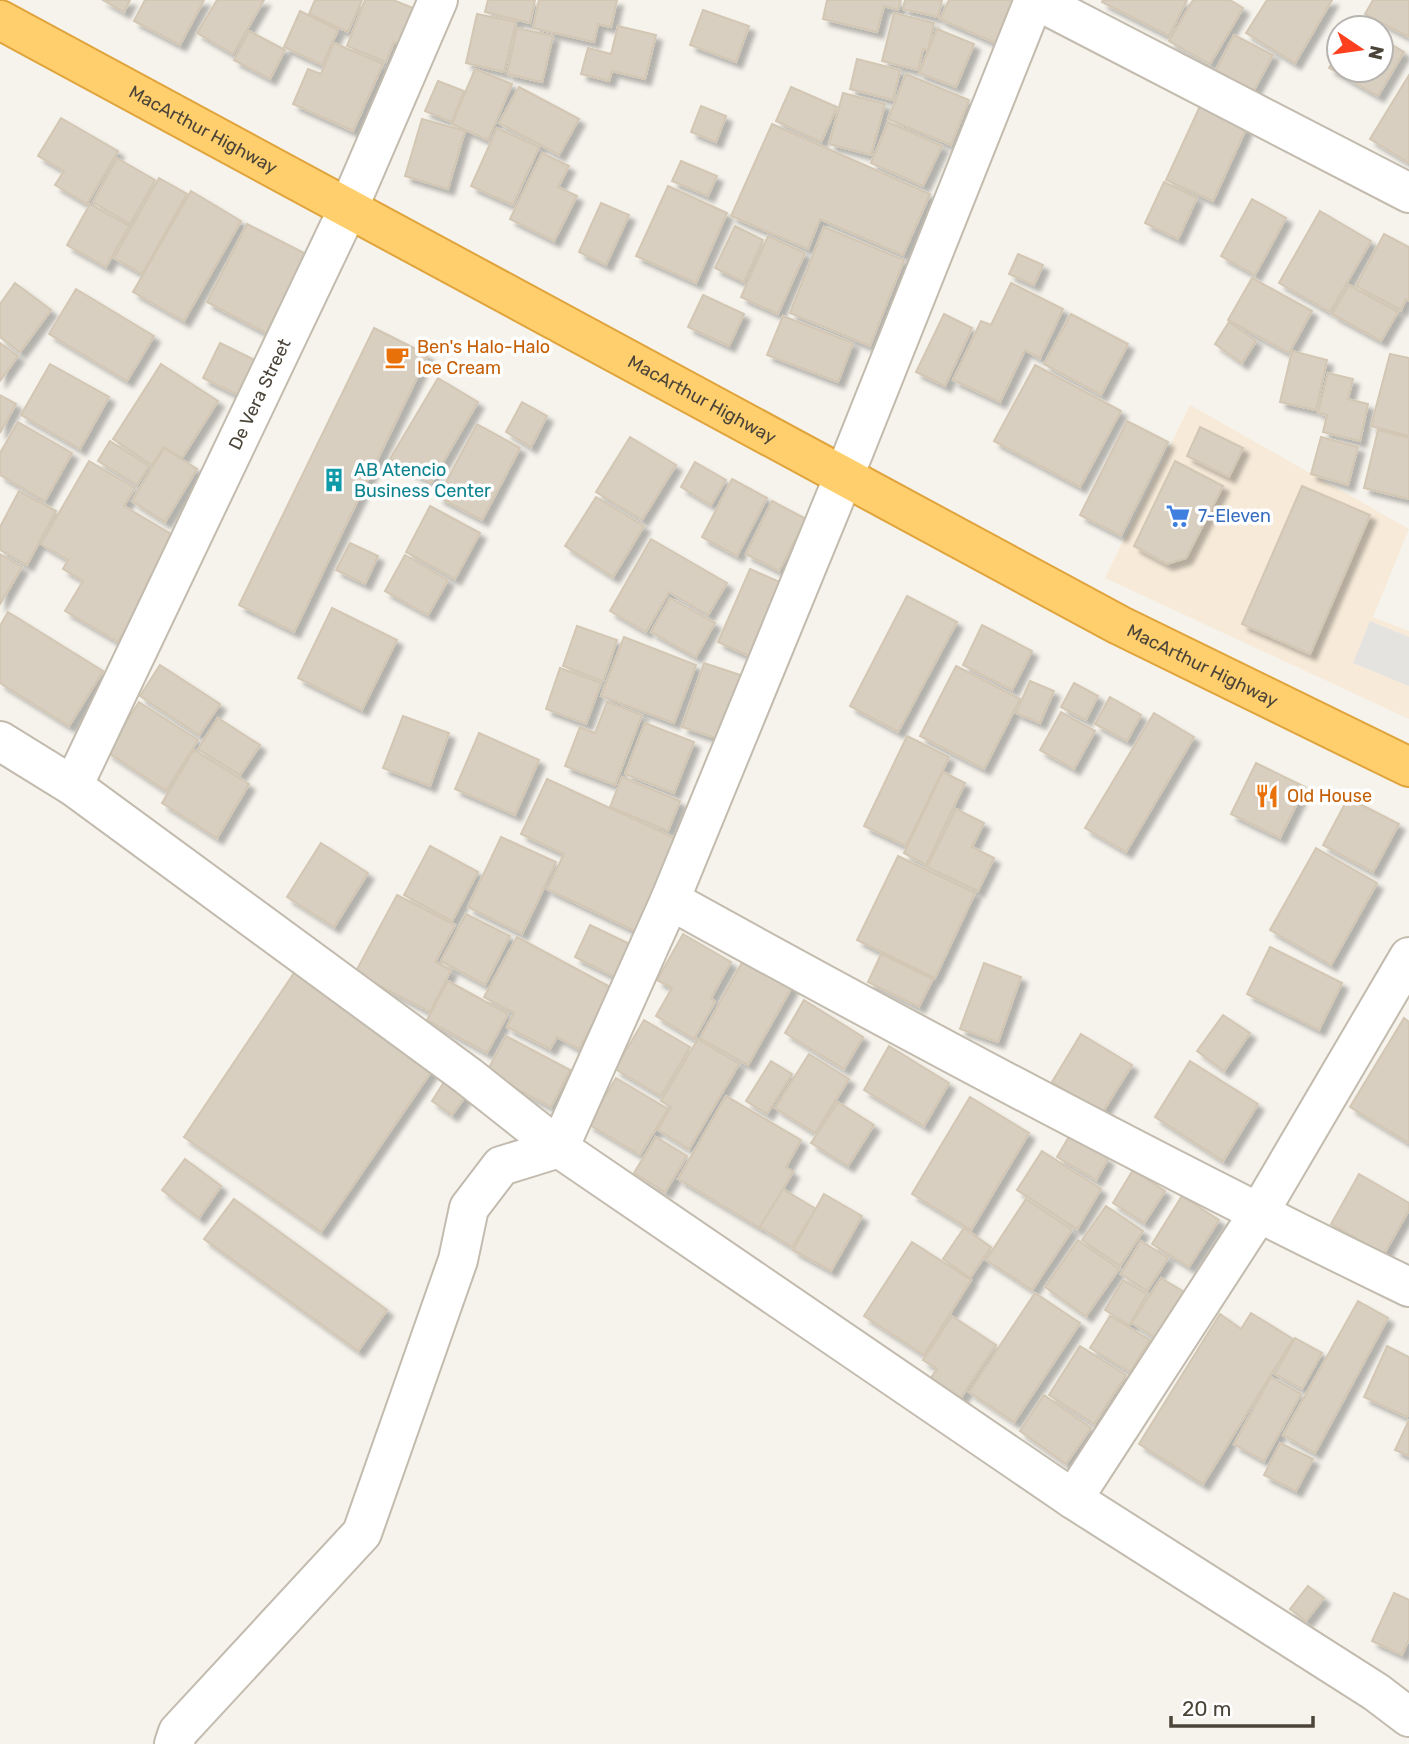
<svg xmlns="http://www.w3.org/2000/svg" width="1409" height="1744" viewBox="0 0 1409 1744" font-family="Rubik,sans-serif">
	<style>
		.commercial { fill: #f7ead8 }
		.parking { fill: #e5e3e0 }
		.building { fill: #d8cfc1; stroke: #d3c7b4; stroke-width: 2; filter: url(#shadow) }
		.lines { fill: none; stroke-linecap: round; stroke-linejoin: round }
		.street-casing { stroke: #c2bbae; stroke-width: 42 }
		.highway-casing { stroke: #e0a43c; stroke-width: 42 }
		.street { stroke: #fff; stroke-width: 38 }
		.highway { stroke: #ffcf6e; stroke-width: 38 }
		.labels { text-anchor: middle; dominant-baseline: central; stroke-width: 7; stroke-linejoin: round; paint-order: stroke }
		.street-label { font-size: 18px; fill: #4b4439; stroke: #fff }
		.food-label { font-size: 18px; fill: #c56008; stroke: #fff; text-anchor: start }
		.culture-label { font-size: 18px; fill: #0d838f; stroke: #fff; text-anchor: start }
		.shop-label { font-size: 18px; fill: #366cbe; stroke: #fff; text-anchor: start }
	</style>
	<defs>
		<filter id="shadow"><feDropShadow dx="6" dy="6" stdDeviation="2" flood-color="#0004"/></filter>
	</defs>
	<rect width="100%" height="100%" fill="#f6f3ec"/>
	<polygon class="commercial" points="1190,405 1409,529 1373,617 1409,631 1409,719 1105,578"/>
	<polygon class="parking" points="1370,621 1409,637 1409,686 1353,663"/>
	<g class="building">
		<polygon points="103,0 130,0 124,12"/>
		<polygon points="145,0 204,0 180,45 134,21"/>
		<polygon points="217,0 264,0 233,54 197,33"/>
		<polygon points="315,0 362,0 348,32 309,14"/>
		<polygon points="365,0 393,0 418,10 404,46 394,42 386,62 347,46"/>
		<polygon points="488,0 535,0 530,23 485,12"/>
		<polygon points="539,0 617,0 611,27 598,24 594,42 533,28"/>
		<polygon points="827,0 901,0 898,10 884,6 877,32 823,19"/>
		<polygon points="905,0 942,0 938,17 903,9"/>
		<polygon points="949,0 1017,0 998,44 940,19"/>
		<polygon points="1103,0 1187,0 1169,36 1102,2"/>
		<polygon points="1193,0 1230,0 1243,8 1210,64 1169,41"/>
		<polygon points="1267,0 1332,0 1295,63 1246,33"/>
		<polygon points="1373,0 1409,0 1409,37 1365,14"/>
		<polygon points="703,10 749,26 736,62 690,45"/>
		<polygon points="300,11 338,30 322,65 284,47"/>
		<polygon points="894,13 934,23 928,50 923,49 918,70 882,61"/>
		<polygon points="477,14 516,22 504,72 466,63"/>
		<polygon points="618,26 656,35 645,79 612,71 609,81 581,74 588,48 611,54"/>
		<polygon points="517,28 553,36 542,82 507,74"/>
		<polygon points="937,29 974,44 956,87 919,73"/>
		<polygon points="249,31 285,50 270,79 234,60"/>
		<polygon points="1234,35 1273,55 1248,101 1210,82"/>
		<polygon points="1381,38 1404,52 1378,96 1329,68 1339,51 1339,70 1381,70"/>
		<polygon points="334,43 383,64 353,131 293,104 308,69 321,74"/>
		<polygon points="857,59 900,70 893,100 850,89"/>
		<polygon points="475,69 512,84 488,140 452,124"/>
		<polygon points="906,74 969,100 951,145 888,119"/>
		<polygon points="1409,75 1409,163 1370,139"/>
		<polygon points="438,81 464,91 452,122 425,111"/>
		<polygon points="519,87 579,119 559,155 499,123"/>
		<polygon points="791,87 837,107 821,142 776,121"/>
		<polygon points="843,93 885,104 871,155 829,144"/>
		<polygon points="701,106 726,116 716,142 691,132"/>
		<polygon points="1200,106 1247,127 1213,201 1166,180"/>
		<polygon points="61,118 118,151 87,204 55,185 64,171 38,156"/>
		<polygon points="422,119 465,131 448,189 405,176"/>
		<polygon points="888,122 942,146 923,186 871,163"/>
		<polygon points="772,124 930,194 903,255 820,219 808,249 731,216"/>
		<polygon points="497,128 539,147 513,205 471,186"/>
		<polygon points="542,153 569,166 558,187 577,196 554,241 510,219"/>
		<polygon points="117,158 155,180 130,224 93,202"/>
		<polygon points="681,161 717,176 708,196 672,181"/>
		<polygon points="159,178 187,194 142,274 114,258"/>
		<polygon points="1164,182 1197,198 1178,239 1145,223"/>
		<polygon points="668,186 727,213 696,283 636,256"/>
		<polygon points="191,191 241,221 184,321 133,292"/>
		<polygon points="1252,199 1286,218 1255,275 1221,256"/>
		<polygon points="601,203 629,215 606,265 579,252"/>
		<polygon points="90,204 129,226 106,267 67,245"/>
		<polygon points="1320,211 1371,241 1330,312 1279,283"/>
		<polygon points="247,224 306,254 266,333 207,302"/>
		<polygon points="735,226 763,240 744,282 715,268"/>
		<polygon points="824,227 904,260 870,346 790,313"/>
		<polygon points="1384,234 1409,247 1409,301 1406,299 1401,310 1356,286"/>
		<polygon points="768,236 805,253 778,314 741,297"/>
		<polygon points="1018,254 1043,265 1034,285 1009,274"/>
		<polygon points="1252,278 1312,311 1289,353 1228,320"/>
		<polygon points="15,283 51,310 20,352 0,337 0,304"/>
		<polygon points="1011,283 1063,309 1040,358 1025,350 1000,402 953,380 981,321 991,325"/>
		<polygon points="1349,285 1398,312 1381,341 1332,314"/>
		<polygon points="76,289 154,336 127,381 49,334"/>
		<polygon points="703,295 744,314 729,346 688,327"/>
		<polygon points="944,314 972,328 945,386 916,372"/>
		<polygon points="1071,314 1128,344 1101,395 1044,364"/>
		<polygon points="783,316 853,343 838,382 767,355"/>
		<polygon points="1229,322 1256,341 1242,363 1215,344"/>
		<polygon points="374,328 428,355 294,632 239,605"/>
		<polygon points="0,343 18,356 0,381"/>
		<polygon points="220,343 259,362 242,397 203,378"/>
		<polygon points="1292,351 1327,360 1316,410 1280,402"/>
		<polygon points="1390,354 1409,358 1409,436 1371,426"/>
		<polygon points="50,364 109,397 80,449 21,415"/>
		<polygon points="161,364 218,401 182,458 164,447 152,465 113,439"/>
		<polygon points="1035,365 1121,411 1080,487 994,441"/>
		<polygon points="1328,373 1353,379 1348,399 1368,404 1360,441 1323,432 1327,415 1318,413"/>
		<polygon points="438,378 478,402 431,483 390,459"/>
		<polygon points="0,395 16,404 0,433"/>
		<polygon points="522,402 547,416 531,447 506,432"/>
		<polygon points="1127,421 1168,442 1121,536 1080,515"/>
		<polygon points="18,422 72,453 45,501 0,475 0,453"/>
		<polygon points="477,424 520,448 482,520 438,497"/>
		<polygon points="1200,427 1243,448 1229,477 1187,456"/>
		<polygon points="1378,430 1409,438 1409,499 1364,488"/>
		<polygon points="630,437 676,465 642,520 596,492"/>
		<polygon points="1321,437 1358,447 1348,485 1311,474"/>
		<polygon points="110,441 149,466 137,485 98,461"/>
		<polygon points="164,448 197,469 165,522 132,501"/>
		<polygon points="89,461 135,488 124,506 178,538 118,642 65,611 83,581 63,569 68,560 41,544"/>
		<polygon points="1175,461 1223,486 1186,558 1167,564 1134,546"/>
		<polygon points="695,462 726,480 711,505 681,487"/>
		<polygon points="732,479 767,498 737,556 702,537"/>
		<polygon points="1302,486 1370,515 1310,654 1242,624"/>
		<polygon points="19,491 56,511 27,565 0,550 0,527"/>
		<polygon points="596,497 644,526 613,577 565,546"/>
		<polygon points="772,501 806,519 779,571 746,554"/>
		<polygon points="430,506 480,533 455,579 406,552"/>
		<polygon points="651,539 727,583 708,615 669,592 646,632 610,611"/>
		<polygon points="350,543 378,556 365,584 336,570"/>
		<polygon points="0,554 22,567 0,604"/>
		<polygon points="405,555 448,580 428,615 385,591"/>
		<polygon points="750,569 782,583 758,660 718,642"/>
		<polygon points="907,596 957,622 898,732 850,706"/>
		<polygon points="670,598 715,623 696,657 651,632"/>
		<polygon points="332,608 397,640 362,710 298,678"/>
		<polygon points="8,612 103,671 69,726 0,683 0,626"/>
		<polygon points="982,625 1032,651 1012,690 963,665"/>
		<polygon points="577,626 617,640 603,681 563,666"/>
		<polygon points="624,637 696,665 674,723 601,696"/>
		<polygon points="704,663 743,676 722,740 682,727"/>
		<polygon points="160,665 220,704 199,735 140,696"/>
		<polygon points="956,666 1020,699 984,769 920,736"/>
		<polygon points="560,668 601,683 586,724 546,709"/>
		<polygon points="1030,681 1054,691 1040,723 1016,713"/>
		<polygon points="1074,683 1098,696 1086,720 1061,707"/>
		<polygon points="1110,697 1141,715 1127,741 1095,724"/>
		<polygon points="139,702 198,740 166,791 107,752"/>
		<polygon points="607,702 642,715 615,785 565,766 580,727 595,733"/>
		<polygon points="1061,712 1095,731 1074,769 1040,750"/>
		<polygon points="1154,713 1194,737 1126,852 1085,828"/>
		<polygon points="403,716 449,733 430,786 383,768"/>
		<polygon points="218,718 260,745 240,775 198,749"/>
		<polygon points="645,723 694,742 674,793 625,774"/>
		<polygon points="479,733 539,760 515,815 455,789"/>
		<polygon points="907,736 949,757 906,846 864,826"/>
		<polygon points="194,750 249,784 217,838 162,803"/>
		<polygon points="1256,763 1305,787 1280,838 1231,814"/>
		<polygon points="943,772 965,783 926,865 904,853"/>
		<polygon points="622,777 680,801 668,831 610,807"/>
		<polygon points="547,779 679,840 637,932 547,889 564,854 521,834"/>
		<polygon points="1348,798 1399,824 1373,872 1323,845"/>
		<polygon points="956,809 984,823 972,847 994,858 978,891 927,867"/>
		<polygon points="501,837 556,862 522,934 468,907"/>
		<polygon points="321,843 368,873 334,927 287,897"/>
		<polygon points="430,846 478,872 452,921 404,895"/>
		<polygon points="1316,848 1377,883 1331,965 1270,930"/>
		<polygon points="898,856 975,893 935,978 857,940"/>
		<polygon points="397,895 455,925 435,962 451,970 430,1012 355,973"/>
		<polygon points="466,914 510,936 485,985 441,961"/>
		<polygon points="590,925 634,946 619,979 575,957"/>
		<polygon points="683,934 731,962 711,998 715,1002 694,1039 656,1016 672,988 657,980"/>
		<polygon points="517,937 612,988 579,1049 557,1037 550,1049 507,1027 514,1013 484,997"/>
		<polygon points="1270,947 1342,983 1319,1030 1247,994"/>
		<polygon points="749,950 797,978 748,1065 700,1038"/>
		<polygon points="881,954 933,979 919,1007 868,982"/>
		<polygon points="984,963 1021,977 998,1042 960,1029"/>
		<polygon points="294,973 433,1069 321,1232 184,1137"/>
		<polygon points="448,981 508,1014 487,1053 427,1020"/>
		<polygon points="804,1000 863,1037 844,1069 785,1033"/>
		<polygon points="1223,1015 1250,1033 1224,1071 1197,1051"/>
		<polygon points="1404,1018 1409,1022 1409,1143 1350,1107"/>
		<polygon points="644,1020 690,1047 661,1096 615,1069"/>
		<polygon points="1081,1034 1132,1065 1102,1113 1052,1082"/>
		<polygon points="506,1036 570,1070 551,1107 486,1073"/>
		<polygon points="698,1039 739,1064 689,1149 658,1130 671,1107 661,1101"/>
		<polygon points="889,1046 949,1083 924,1126 864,1090"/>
		<polygon points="809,1054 849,1079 815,1133 775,1108"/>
		<polygon points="771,1061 792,1074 767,1114 746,1101"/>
		<polygon points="1190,1061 1258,1104 1223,1161 1155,1117"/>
		<polygon points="616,1078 668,1109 640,1155 588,1124"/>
		<polygon points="446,1079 467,1094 452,1115 432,1101"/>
		<polygon points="726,1096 801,1140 786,1167 793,1172 760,1228 678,1179"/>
		<polygon points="970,1097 1029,1133 971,1230 912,1194"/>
		<polygon points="838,1102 874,1125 848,1166 811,1143"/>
		<polygon points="1070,1135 1108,1159 1096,1180 1057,1157"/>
		<polygon points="656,1137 687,1156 665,1192 634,1173"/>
		<polygon points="1042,1151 1101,1189 1077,1229 1017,1190"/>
		<polygon points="185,1159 221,1186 199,1218 162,1190"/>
		<polygon points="1133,1170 1165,1191 1144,1223 1113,1203"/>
		<polygon points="1359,1174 1409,1203 1409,1210 1384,1254 1331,1224"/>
		<polygon points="783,1189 816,1209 792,1247 760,1227"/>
		<polygon points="824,1194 862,1216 831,1271 793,1250"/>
		<polygon points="1182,1196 1219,1220 1189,1267 1152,1244"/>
		<polygon points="234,1199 387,1310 358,1351 204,1239"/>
		<polygon points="1026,1199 1072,1230 1032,1290 986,1260"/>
		<polygon points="1106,1206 1143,1231 1120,1266 1082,1240"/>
		<polygon points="964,1228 991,1247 970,1278 943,1259"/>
		<polygon points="1078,1240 1119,1269 1086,1316 1045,1287"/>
		<polygon points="1141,1241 1168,1258 1147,1291 1121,1274"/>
		<polygon points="912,1242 971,1280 924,1355 864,1316"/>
		<polygon points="1161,1278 1186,1293 1157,1339 1132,1323"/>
		<polygon points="1123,1280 1147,1294 1129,1325 1105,1310"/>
		<polygon points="1035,1293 1080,1323 1014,1422 969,1392"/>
		<polygon points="1358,1301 1388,1318 1315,1453 1283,1435"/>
		<polygon points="1251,1313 1293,1339 1203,1484 1139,1444 1220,1314 1241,1329"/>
		<polygon points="952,1316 996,1345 958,1402 928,1382 937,1369 923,1360"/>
		<polygon points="1110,1316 1150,1340 1130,1372 1090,1348"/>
		<polygon points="1295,1338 1322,1353 1302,1389 1275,1374"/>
		<polygon points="1080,1346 1126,1375 1094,1424 1049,1395"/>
		<polygon points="1387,1346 1409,1357 1409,1413 1407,1417 1364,1397"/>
		<polygon points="1271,1377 1301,1394 1264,1461 1234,1444"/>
		<polygon points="1044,1395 1091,1428 1066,1464 1020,1431"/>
		<polygon points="1409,1420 1409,1456 1395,1450"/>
		<polygon points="1280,1443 1313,1459 1296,1491 1264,1475"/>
		<polygon points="1308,1586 1324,1598 1306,1621 1290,1609"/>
		<polygon points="1394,1593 1409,1600 1409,1639 1402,1655 1372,1641"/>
	</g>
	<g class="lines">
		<g class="street-casing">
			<g id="street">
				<polyline points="1036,0 1409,193"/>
				<polyline points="0,741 73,786 468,1076 559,1148 1073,1499 1258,1214 1409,957"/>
				<path id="s1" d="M73,786L348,209L438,0"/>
				<path d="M670,900C914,1035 1159,1166 1409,1287"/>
				<polyline points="1073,1499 1376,1692 1409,1717"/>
				<polyline points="174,1744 178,1732 362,1533 458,1260 469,1208 501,1166 559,1148 670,900 844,476 1034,0"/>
			</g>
		</g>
		<g class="highway-casing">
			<g id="highway">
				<path id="s2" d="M0,20L1119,625L1409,767"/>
			</g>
		</g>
		<use href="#street" class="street"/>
		<use href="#highway" class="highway"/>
	</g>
	<defs>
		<g id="cafe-bare" transform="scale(1.89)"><path d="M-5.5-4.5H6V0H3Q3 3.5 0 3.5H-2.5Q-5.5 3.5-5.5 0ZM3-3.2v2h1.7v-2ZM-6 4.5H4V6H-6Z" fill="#e8710a" stroke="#fff" stroke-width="2.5" paint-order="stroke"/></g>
		<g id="building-bare" transform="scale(1.89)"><path d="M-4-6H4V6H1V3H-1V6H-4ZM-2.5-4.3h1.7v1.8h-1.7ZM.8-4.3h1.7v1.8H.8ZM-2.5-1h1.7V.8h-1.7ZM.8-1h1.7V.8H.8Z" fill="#0f9aa8" stroke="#fff" stroke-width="2.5" paint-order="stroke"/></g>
		<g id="supermarket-bare" transform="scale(1.89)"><path d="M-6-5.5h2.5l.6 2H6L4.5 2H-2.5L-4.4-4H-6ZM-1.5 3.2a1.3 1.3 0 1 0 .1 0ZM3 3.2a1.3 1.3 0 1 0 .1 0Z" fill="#3f7fe0" stroke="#fff" stroke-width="2.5" paint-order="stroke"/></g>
		<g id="restaurant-bare" transform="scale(1.89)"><path d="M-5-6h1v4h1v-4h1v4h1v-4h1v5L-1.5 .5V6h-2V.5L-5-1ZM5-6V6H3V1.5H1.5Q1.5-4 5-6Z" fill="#e8710a" stroke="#fff" stroke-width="2.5" paint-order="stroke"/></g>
	</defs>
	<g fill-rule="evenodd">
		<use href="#cafe-bare" x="397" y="357"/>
		<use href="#building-bare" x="334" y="480"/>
		<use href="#supermarket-bare" x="1178" y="516"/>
		<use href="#restaurant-bare" x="1267" y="796"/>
	</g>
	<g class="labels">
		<g class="street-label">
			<text stroke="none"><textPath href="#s2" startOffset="231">MacArthur Highway</textPath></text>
			<text stroke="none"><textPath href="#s1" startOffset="434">De Vera Street</textPath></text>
			<text stroke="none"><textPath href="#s2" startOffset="798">MacArthur Highway</textPath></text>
			<text stroke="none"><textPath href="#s2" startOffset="1365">MacArthur Highway</textPath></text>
		</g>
		<g class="food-label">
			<text x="417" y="347">Ben's Halo-Halo<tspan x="417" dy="21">Ice Cream</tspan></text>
			<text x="1287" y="796">Old House</text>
		</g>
		<g class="culture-label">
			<text x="354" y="470">AB Atencio<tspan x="354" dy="21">Business Center</tspan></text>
		</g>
		<g class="shop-label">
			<text x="1198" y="516">7-Eleven</text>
		</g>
	</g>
	<g transform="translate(1360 49) rotate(103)"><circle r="33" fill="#ffffff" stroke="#b7b4b0" stroke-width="2"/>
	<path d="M0-5L12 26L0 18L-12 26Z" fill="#fc3f1d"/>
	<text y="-10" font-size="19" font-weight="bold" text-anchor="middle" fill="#4b4439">N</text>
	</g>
	<path d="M1171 1716v10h142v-10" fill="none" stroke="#4b4439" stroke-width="3.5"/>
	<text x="1182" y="1716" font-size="21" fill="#4b4439" stroke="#ffffff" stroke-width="5" paint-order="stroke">20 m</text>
</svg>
